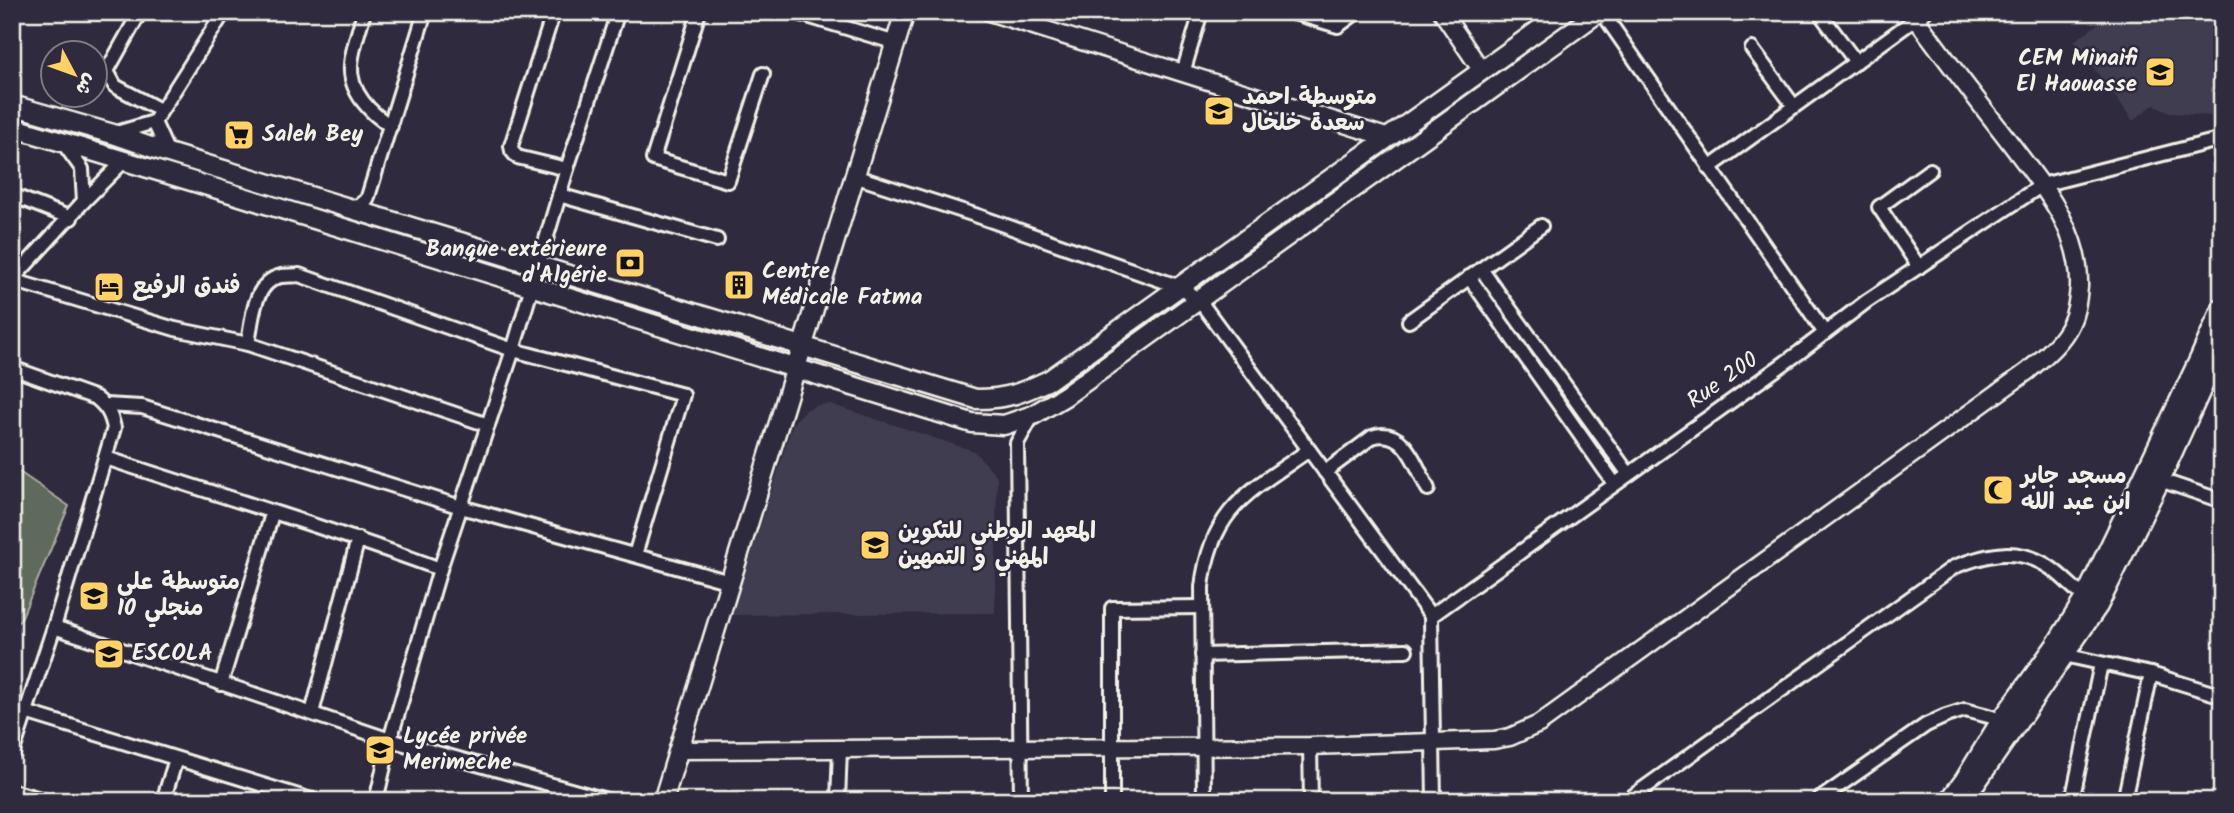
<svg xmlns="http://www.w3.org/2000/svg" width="2234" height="813" viewBox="0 0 2234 813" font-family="Kalam,'Playpen Sans Arabic',sans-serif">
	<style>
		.built { fill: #3f3c51 }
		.green { fill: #5f695c; stroke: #aaada2; stroke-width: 2 }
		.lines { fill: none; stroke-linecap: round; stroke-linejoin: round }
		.minor-casing { stroke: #f4f1e8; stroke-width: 18 }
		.tertiary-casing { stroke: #f4f1e8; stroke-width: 21 }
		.secondary-casing { stroke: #f4f1e8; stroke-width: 23 }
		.minor { stroke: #2f2a3d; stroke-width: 12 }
		.tertiary { stroke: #2f2a3d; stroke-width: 16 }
		.secondary { stroke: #2f2a3d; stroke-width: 18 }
		.labels { text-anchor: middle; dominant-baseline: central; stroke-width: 5; stroke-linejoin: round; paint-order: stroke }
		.poi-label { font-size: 23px; font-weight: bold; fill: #f4f1e8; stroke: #2f2a3d; text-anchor: start }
		.street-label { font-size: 23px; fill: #f4f1e8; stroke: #2f2a3d }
	</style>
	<rect width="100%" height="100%" fill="#2f2a3d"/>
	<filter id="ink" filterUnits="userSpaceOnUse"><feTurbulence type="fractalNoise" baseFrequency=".0143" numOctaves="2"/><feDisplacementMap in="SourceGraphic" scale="14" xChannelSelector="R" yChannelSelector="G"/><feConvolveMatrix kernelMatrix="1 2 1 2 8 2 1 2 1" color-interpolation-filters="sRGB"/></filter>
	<g filter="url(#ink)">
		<g class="built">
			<polygon points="2115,12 2222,12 2222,117 2171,113 2154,104 2133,121 2074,41"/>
			<polygon points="830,404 974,451 997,476 995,613 732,615 793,423 806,410 818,405"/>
		</g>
		<polygon class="green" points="12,467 69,506 21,619 12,629"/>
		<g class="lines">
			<g class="minor-casing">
				<g id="minor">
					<polyline points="140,12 107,71 115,86 160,110"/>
					<path d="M364,12C360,29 352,48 351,65C349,92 371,114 391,126"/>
					<polyline points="699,12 653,159 728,181 763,74"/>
					<polyline points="794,12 896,43"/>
					<polyline points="1291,12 1338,26 1357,12"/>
					<polyline points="1602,12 1825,333"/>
					<polyline points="1819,12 1856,62"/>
					<polyline points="551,20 511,146 512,151 517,157 567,169"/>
					<polyline points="1752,49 1794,106"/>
					<polyline points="1183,73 1201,12"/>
					<polyline points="154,122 168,153"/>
					<polyline points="113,134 154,122 224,12"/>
					<polyline points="64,144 82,169 84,201"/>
					<polyline points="123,162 84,201 12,280 175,329 248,344 488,425"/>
					<polyline points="1709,168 1925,12"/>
					<polyline points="854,176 978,216 1180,287 1199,300 1431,616"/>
					<polyline points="12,195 71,218"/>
					<polyline points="559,195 717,240"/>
					<polyline points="354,209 367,200 425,12"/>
					<polyline points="1919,267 1879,207 1930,170"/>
					<polyline points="1481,269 1628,473"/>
					<polyline points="1469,277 1614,483"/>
					<polyline points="1409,321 1541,226"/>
					<path d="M248,344C252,321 253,282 281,276C287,275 294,276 299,275L513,350L683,395L635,555"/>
					<path d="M12,368L96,398C107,407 111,414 114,428L54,627L12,754"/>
					<polyline points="105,405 142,407 461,507 730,582"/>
					<path d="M106,458C217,495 330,528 440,569"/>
					<path d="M1325,472L1372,437C1405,426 1416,466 1428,489"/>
					<polyline points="2160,480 2222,501"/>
					<polyline points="54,627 390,740 610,801"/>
					<polyline points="1202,655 1406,650"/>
					<polyline points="2064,655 2151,674 2222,696"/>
					<polyline points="221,684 272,514"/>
					<polyline points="12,708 315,801"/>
					<polyline points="312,713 358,539"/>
					<polyline points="1310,746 1311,801"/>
					<polyline points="12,791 47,801"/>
					<polyline points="1964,800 2068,801"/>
					<polyline points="163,801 176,759"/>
					<polyline points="376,801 390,740 440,569 513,350 567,169 618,12"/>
					<polyline points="838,801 840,749"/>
					<polyline points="1021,801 1017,443 1033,415"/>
					<polyline points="1112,801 1112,608 1202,607"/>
					<path d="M1204,801L1202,587C1211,508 1249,492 1309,450"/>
					<polyline points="1434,801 1431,616 1800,352 1867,301 2042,185 2222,139"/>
					<path d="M1626,801L1954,567C1989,553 2020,546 2052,569C2066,579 2076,592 2090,601"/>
					<polyline points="1817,801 1926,725 1946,716 1965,710 1992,717 2004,725"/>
					<polyline points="2072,801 2101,664"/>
					<polyline points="2124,801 2151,674"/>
					<polyline points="2220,801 2222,794"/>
				</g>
			</g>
			<g class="tertiary-casing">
				<g id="tertiary">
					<polyline points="989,12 1389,138"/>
					<polyline points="1442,12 1482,71"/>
					<path d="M678,750L1310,746L1494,740L1510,737L1539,724L2028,371C2044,357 2062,343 2071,323C2076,313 2078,299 2079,287C2081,227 2039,182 2005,136C1973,95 1942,54 1911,12"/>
				</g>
			</g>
			<g class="secondary-casing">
				<g id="secondary">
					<path d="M12,105L113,134L168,153L976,399C1008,399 1021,393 1049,380L1564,12"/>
					<polyline points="12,127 211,187 972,423 1004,425 1033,415 1065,396 1599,12"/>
					<polyline points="1976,783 2098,606 2160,480 2222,344"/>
					<polyline points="663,801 905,12"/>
					<polyline points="1949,801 1964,781 2000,722 2055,646 2085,598 2199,360 2222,307"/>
				</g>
			</g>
			<use href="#minor" class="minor"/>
			<use href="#tertiary" class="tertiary"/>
			<use href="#secondary" class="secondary"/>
		</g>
	</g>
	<defs>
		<g id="school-square" transform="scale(1.575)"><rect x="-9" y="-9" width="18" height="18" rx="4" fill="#ffd166" stroke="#2f2a3d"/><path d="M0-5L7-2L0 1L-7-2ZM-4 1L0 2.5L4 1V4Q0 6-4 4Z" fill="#111"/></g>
		<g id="supermarket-square" transform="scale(1.575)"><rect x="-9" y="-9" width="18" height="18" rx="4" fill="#ffd166" stroke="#2f2a3d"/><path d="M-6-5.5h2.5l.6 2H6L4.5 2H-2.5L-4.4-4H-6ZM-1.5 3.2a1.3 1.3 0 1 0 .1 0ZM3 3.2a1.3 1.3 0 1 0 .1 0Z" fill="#111"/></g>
		<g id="bank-square" transform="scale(1.575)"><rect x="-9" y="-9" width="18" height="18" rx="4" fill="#ffd166" stroke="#2f2a3d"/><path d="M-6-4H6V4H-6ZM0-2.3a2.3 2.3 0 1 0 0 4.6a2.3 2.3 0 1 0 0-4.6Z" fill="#111"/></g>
		<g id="building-square" transform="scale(1.575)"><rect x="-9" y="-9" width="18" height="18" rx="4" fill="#ffd166" stroke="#2f2a3d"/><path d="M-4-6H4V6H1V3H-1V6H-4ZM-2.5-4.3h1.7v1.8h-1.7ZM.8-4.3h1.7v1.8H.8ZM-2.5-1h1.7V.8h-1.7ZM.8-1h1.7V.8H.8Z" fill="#111"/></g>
		<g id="hotel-square" transform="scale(1.575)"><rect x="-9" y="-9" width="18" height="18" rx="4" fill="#ffd166" stroke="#2f2a3d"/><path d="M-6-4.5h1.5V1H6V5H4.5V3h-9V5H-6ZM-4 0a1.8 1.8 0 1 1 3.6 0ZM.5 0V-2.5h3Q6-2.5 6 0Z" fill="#111"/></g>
		<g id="mosque-square" transform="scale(1.575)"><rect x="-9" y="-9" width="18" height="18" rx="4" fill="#ffd166" stroke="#2f2a3d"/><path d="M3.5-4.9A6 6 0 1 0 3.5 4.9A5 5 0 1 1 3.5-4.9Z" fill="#111"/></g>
		<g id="university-square" transform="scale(1.575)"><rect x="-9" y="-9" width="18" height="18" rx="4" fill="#ffd166" stroke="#2f2a3d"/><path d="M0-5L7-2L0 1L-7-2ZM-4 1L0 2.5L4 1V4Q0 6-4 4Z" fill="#111"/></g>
	</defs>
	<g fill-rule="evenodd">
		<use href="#school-square" x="2160" y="72"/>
		<use href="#school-square" x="1219" y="111"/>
		<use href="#supermarket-square" x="239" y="135"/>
		<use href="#bank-square" x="630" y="263"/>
		<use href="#building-square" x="739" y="285"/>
		<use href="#hotel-square" x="109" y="287"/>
		<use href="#mosque-square" x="1998" y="490"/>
		<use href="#university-square" x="875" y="545"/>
		<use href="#school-square" x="94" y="596"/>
		<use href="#school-square" x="109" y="654"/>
		<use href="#school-square" x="380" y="750"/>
	</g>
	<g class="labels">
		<g class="poi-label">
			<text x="2137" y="59" text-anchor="end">CEM Minaifi<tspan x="2137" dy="26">El Haouasse</tspan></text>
			<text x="1242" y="98">متوسطة احمد<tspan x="1242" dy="26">سعدة خلخال</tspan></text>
			<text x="262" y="135">Saleh Bey</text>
			<text x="607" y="250" text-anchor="end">Banque extérieure<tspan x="607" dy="26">d'Algérie</tspan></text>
			<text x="762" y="272">Centre<tspan x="762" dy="26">Médicale Fatma</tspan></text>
			<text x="132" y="287">فندق الرفيع</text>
			<text x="2021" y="477">مسجد جابر<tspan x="2021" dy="26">ابن عبد الله</tspan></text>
			<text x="898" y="532">المعهد الوطني للتكوين<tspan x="898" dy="26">المهني و التمهين</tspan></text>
			<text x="117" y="583">متوسطة علي<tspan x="117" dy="26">منجلي 10</tspan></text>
			<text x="132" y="654">ESCOLA</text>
			<text x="403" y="737">Lycée privée<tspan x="403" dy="26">Merimeche</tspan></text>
		</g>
		<g class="street-label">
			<text transform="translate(1723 381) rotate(-35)">Rue 200</text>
		</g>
	</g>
	<rect width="2234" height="813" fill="none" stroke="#2f2a3d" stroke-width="42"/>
	<rect x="21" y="21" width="2192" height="771" fill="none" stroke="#f4f1e8" stroke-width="2.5" filter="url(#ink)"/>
	<g transform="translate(74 74) rotate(131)"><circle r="33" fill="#2f2a3d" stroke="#7e7a81" stroke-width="2"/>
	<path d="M0-5L12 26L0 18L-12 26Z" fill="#ffd166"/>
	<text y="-10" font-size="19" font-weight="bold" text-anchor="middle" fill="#f4f1e8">ش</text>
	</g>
</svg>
